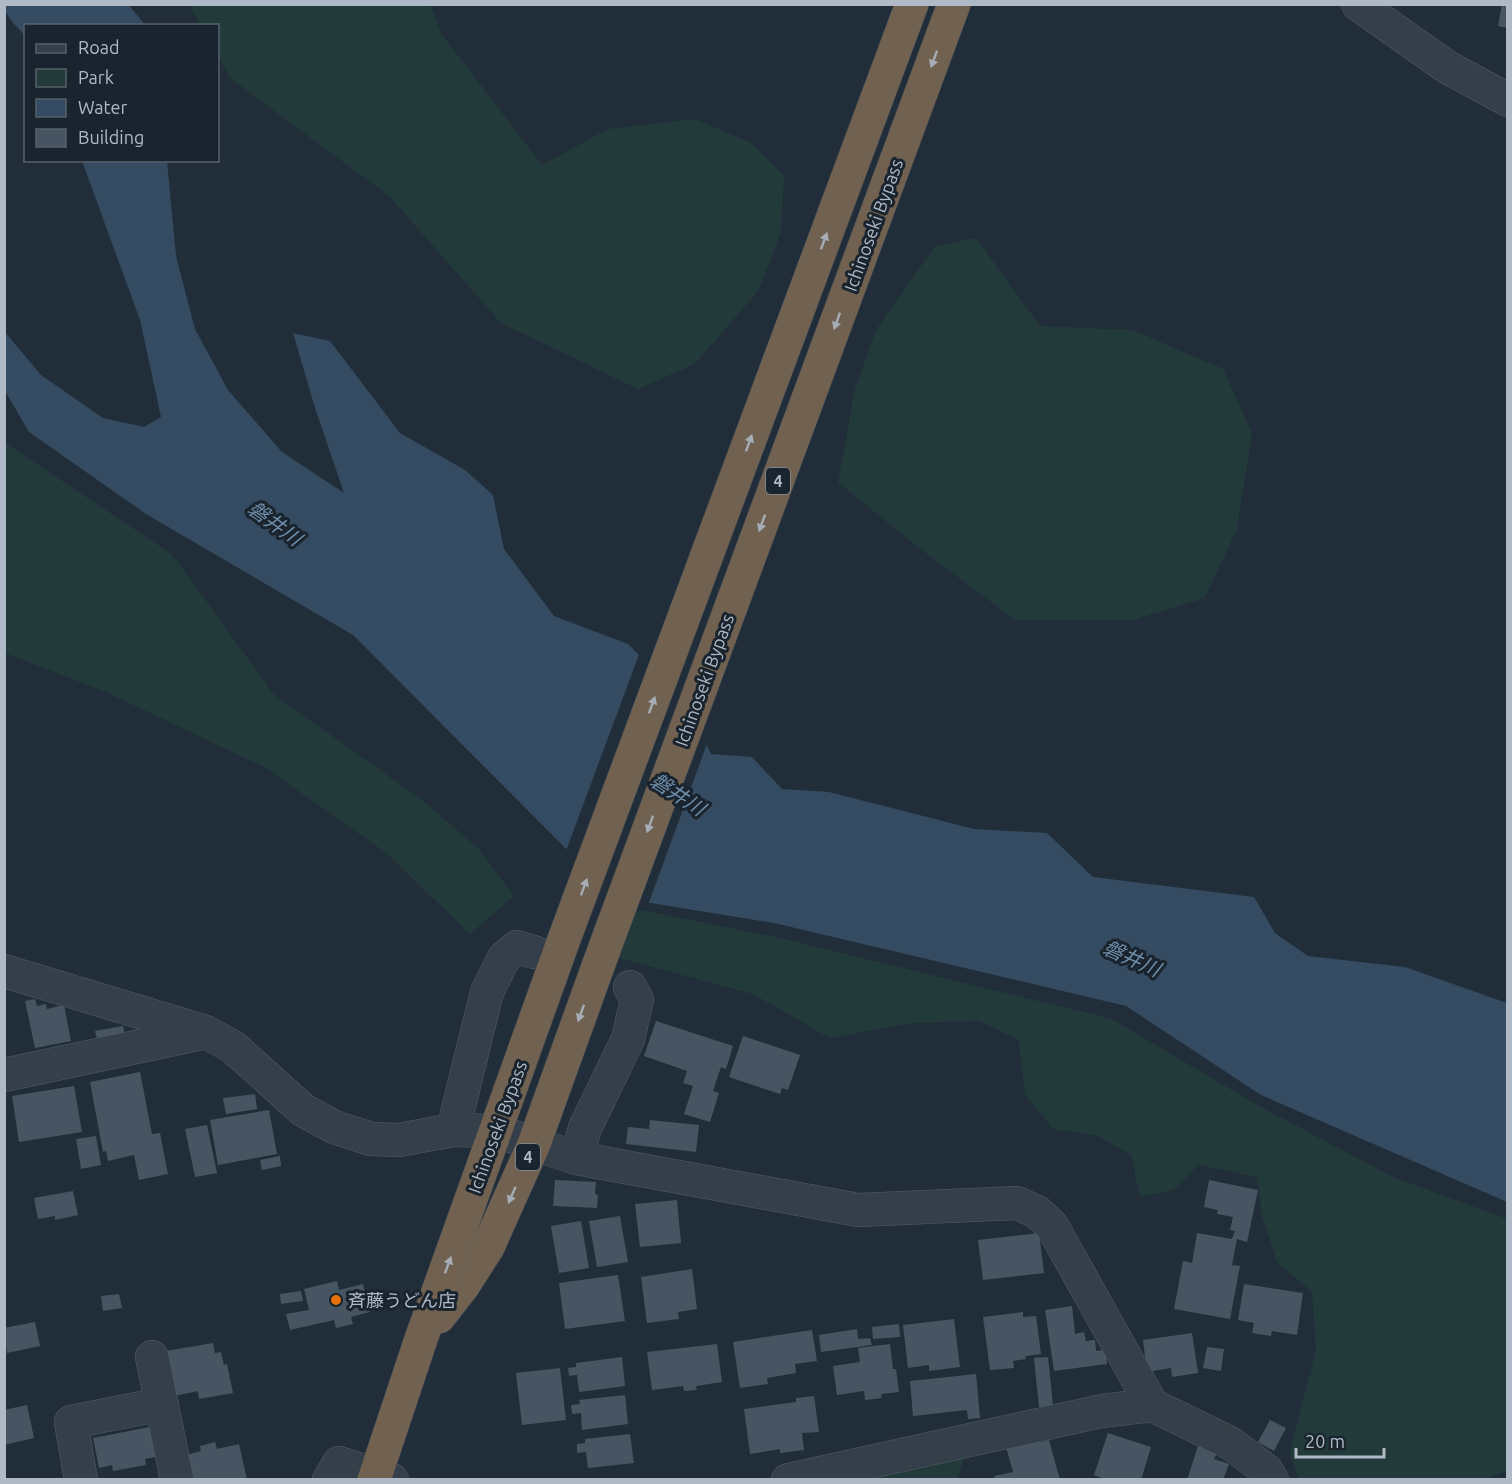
<svg xmlns="http://www.w3.org/2000/svg" width="1512" height="1484" viewBox="0 0 1512 1484" font-family="Ubuntu,'Noto Sans JP',sans-serif">
	<style>
		.green { fill: #233a3a }
		.water { fill: #344b61 }
		.pier { fill: #212e39 }
		.building { fill: #475563 }
		.lines { fill: none; stroke-linecap: round; stroke-linejoin: round }
		.minor-tunnel { stroke: #36434e; stroke-width: 33; stroke-dasharray: 33 16; stroke-linecap: butt }
		.minor-casing { stroke: #525d67; stroke-width: 34 }
		.highway-casing { stroke: #3f4a54; stroke-width: 34 }
		.minor { stroke: #343f4a; stroke-width: 33 }
		.highway { stroke: #706151; stroke-width: 33 }
		.oneway { fill: #a6adb4 }
		.food-dot { fill: #e8710a; stroke: #1a242e; stroke-width: 2 }
		.labels { text-anchor: middle; dominant-baseline: central; stroke-width: 6; stroke-linejoin: round; paint-order: stroke }
		.shield { fill: #1a242e; stroke: #828d98; stroke-width: 1.5 }
		.shield-label { font-size: 16px; font-weight: bold; fill: #afbac6 }
		.street-label { font-size: 18px; fill: #afbac6; stroke: #1a242e }
		.poi-label { font-size: 18px; fill: #afbac6; stroke: #1a242e; text-anchor: start }
		.water-label { font-size: 20px; font-style: italic; fill: #6f8eaa; stroke: #1a242e }
	</style>
	<rect width="100%" height="100%" fill="#212e39"/>
	<g class="green">
		<polygon points="189,5 431,5 440,32 542,165 608,129 695,119 751,143 784,176 781,232 759,290 695,364 638,389 501,323 389,196 230,78 218,56 218,26 201,25"/>
		<polygon points="976,238 1040,326 1133,330 1223,369 1252,433 1237,529 1205,598 1133,620 1015,620 914,544 838,482 855,389 876,330 935,246"/>
		<polygon points="4,442 173,555 274,695 421,799 479,849 514,896 470,934 385,852 266,768 106,692 5,653"/>
		<polygon points="642,910 780,938 1112,1019 1259,1106 1393,1177 1507,1219 1507,1471 1480,1480 1299,1479 1290,1452 1316,1350 1312,1292 1277,1262 1262,1216 1257,1177 1198,1165 1174,1190 1140,1197 1131,1155 1098,1136 1053,1129 1025,1094 1019,1040 979,1021 912,1023 830,1038 753,994 604,954 612,922"/>
		<polygon points="965,1455 957,1479 842,1479"/>
	</g>
	<g class="water">
		<path d="M4,5H129L145,25L26,26L25,36C18,27 5,17 4,5Z"/>
		<polygon points="82,161 167,161 176,256 195,329 228,390 282,452 344,493 315,408 293,333 330,341 400,433 465,470 493,495 504,549 554,616 628,644 684,700 711,754 752,757 782,789 829,792 974,829 1047,833 1093,877 1254,897 1275,933 1308,956 1405,967 1507,1003 1507,1202 1261,1095 1126,1006 774,923 614,897 353,635 146,514 29,432 5,391 4,331 41,375 103,418 144,427 161,417 140,320"/>
	</g>
	<polygon class="pier" points="640,652 687,698 708,741 648,905 612,899 566,851"/>
	<g class="building">
		<polygon points="1502,4 1508,4 1508,28 1498,26"/>
		<polygon points="35,999 37,1006 46,1004 47,1009 64,1005 71,1041 35,1048 25,1001"/>
		<polygon points="656,1021 733,1046 726,1069 721,1067 713,1091 719,1093 710,1122 684,1114 693,1086 683,1083 687,1071 644,1056"/>
		<polygon points="123,1026 126,1041 99,1047 95,1031"/>
		<polygon points="743,1036 800,1055 788,1090 782,1088 780,1094 729,1077"/>
		<polygon points="140,1072 152,1134 160,1133 168,1174 139,1180 134,1155 108,1161 106,1151 103,1152 90,1082"/>
		<polygon points="74,1086 82,1132 19,1142 12,1096"/>
		<polygon points="255,1094 257,1109 226,1114 223,1098"/>
		<polygon points="269,1110 277,1154 218,1165 210,1120"/>
		<polygon points="650,1120 699,1125 696,1152 626,1144 628,1127 649,1129"/>
		<polygon points="207,1125 217,1173 195,1177 185,1129"/>
		<polygon points="96,1136 101,1165 81,1169 76,1139"/>
		<polygon points="280,1156 281,1166 262,1170 260,1160"/>
		<polygon points="555,1180 596,1182 595,1194 598,1195 597,1208 553,1206"/>
		<polygon points="1209,1180 1258,1190 1247,1242 1237,1239 1232,1265 1240,1266 1230,1319 1174,1309 1183,1261 1192,1263 1197,1233 1232,1239 1235,1231 1230,1230 1233,1217 1217,1214 1218,1210 1204,1207"/>
		<polygon points="73,1191 78,1215 55,1220 55,1216 38,1219 34,1198"/>
		<polygon points="677,1200 681,1243 640,1247 635,1204"/>
		<polygon points="620,1216 628,1262 597,1267 589,1221"/>
		<polygon points="581,1221 589,1268 559,1273 551,1226"/>
		<polygon points="1039,1233 1044,1273 983,1280 978,1240"/>
		<polygon points="692,1269 697,1309 678,1312 679,1319 647,1323 641,1277"/>
		<polygon points="618,1275 625,1321 565,1329 559,1283"/>
		<polygon points="337,1281 339,1290 363,1284 370,1312 351,1317 353,1324 336,1328 334,1320 290,1330 286,1314 309,1310 304,1289"/>
		<polygon points="1244,1284 1303,1293 1297,1335 1272,1331 1271,1336 1252,1333 1254,1323 1238,1320"/>
		<polygon points="301,1291 303,1301 281,1304 280,1294"/>
		<polygon points="119,1294 122,1308 103,1311 101,1296"/>
		<polygon points="1072,1306 1075,1334 1084,1332 1086,1341 1095,1340 1096,1351 1105,1350 1107,1364 1054,1371 1045,1310"/>
		<polygon points="1023,1312 1023,1317 1036,1316 1041,1354 1025,1356 1026,1359 1013,1361 1014,1368 990,1370 983,1317"/>
		<polygon points="954,1319 960,1367 929,1371 929,1365 908,1368 903,1325"/>
		<polygon points="35,1322 40,1346 7,1353 4,1328"/>
		<polygon points="899,1324 900,1337 873,1339 872,1327"/>
		<polygon points="857,1329 858,1339 870,1338 872,1345 821,1352 819,1335"/>
		<polygon points="812,1330 817,1361 795,1364 796,1373 767,1378 768,1384 740,1388 733,1342"/>
		<polygon points="1192,1333 1198,1373 1172,1377 1171,1368 1147,1372 1143,1340"/>
		<polygon points="213,1343 215,1353 221,1352 224,1365 227,1364 233,1393 199,1399 198,1391 174,1396 166,1351"/>
		<polygon points="717,1344 722,1382 696,1386 697,1390 684,1391 683,1386 652,1390 647,1352"/>
		<polygon points="890,1344 893,1369 896,1369 899,1392 881,1394 882,1398 865,1400 864,1391 837,1395 833,1366 860,1362 858,1348"/>
		<polygon points="1207,1347 1224,1349 1221,1371 1203,1368"/>
		<polygon points="622,1357 625,1386 579,1392 577,1375 569,1376 568,1368 576,1367 576,1363"/>
		<polygon points="1048,1357 1053,1406 1039,1407 1034,1358"/>
		<polygon points="560,1368 566,1420 522,1425 516,1373"/>
		<polygon points="976,1374 980,1418 968,1419 967,1410 913,1416 910,1381"/>
		<polygon points="625,1395 628,1424 582,1430 581,1413 572,1414 571,1405 580,1404 579,1400"/>
		<polygon points="814,1396 819,1432 802,1433 804,1450 780,1453 780,1449 750,1454 744,1409 796,1402 796,1398"/>
		<polygon points="27,1405 34,1438 4,1445 4,1410"/>
		<polygon points="1270,1420 1286,1428 1274,1451 1258,1442"/>
		<polygon points="150,1427 155,1457 145,1459 146,1465 113,1471 112,1465 99,1468 93,1438"/>
		<polygon points="1108,1433 1151,1447 1141,1480 1107,1480 1094,1475"/>
		<polygon points="630,1434 634,1463 588,1468 586,1452 577,1453 577,1444 585,1443 585,1439"/>
		<polygon points="1039,1437 1041,1442 1049,1440 1060,1480 995,1480 994,1476 1013,1472 1006,1447"/>
		<polygon points="215,1442 217,1449 239,1444 247,1480 191,1480 186,1455 201,1451 200,1446"/>
		<polygon points="1198,1446 1217,1453 1214,1459 1229,1464 1223,1480 1187,1480"/>
	</g>
	<g class="lines">
		<polyline class="minor-tunnel" points="534,952 630,987"/>
		<g class="minor-casing">
			<g id="minor">
				<polyline points="1358,4 1447,67 1508,100"/>
				<polyline points="4,971 206,1032 233,1047 303,1110 334,1127 371,1139 399,1140 453,1130 496,1131 576,1158 858,1210 1017,1203 1037,1212 1052,1226 1152,1405 1230,1443 1266,1470 1272,1480"/>
				<polyline points="4,1075 202,1033"/>
				<polyline points="453,1130 487,992 504,958 517,947 534,952"/>
				<polyline points="576,1158 585,1128 628,1039 637,1000 630,987"/>
				<polyline points="152,1357 177,1480"/>
				<polyline points="81,1480 71,1422 162,1404"/>
				<polyline points="329,1480 339,1463 392,1480"/>
				<polyline points="788,1480 1102,1411 1152,1405"/>
			</g>
		</g>
		<g class="highway-casing">
			<g id="highway">
				<polyline points="439,1317 463,1286 488,1247 534,1144 601,958 954,4"/>
				<polyline points="374,1480 421,1339 563,942 912,4"/>
			</g>
		</g>
		<use href="#minor" class="minor"/>
		<use href="#highway" class="highway"/>
	</g>
	<defs><path id="oneway-solid" d="M-6-.8H1V-3.2L6.5 0L1 3.2V.8H-6Z" transform="scale(1.5)"/></defs>
	<g class="oneway">
		<use href="#oneway-solid" transform="translate(934 59) rotate(110)"/>
		<use href="#oneway-solid" transform="translate(824 241) rotate(-70)"/>
		<use href="#oneway-solid" transform="translate(837 321) rotate(110)"/>
		<use href="#oneway-solid" transform="translate(749 443) rotate(-70)"/>
		<use href="#oneway-solid" transform="translate(762 523) rotate(110)"/>
		<use href="#oneway-solid" transform="translate(652 705) rotate(-70)"/>
		<use href="#oneway-solid" transform="translate(650 824) rotate(110)"/>
		<use href="#oneway-solid" transform="translate(584 887) rotate(-70)"/>
		<use href="#oneway-solid" transform="translate(581 1013) rotate(110)"/>
		<use href="#oneway-solid" transform="translate(512 1195) rotate(114)"/>
		<use href="#oneway-solid" transform="translate(448 1265) rotate(-70)"/>
	</g>
	<circle class="food-dot" cx="336" cy="1300" r="6"/>
	<g class="labels">
		<g class="shield">
			<rect x="766" y="468" width="24" height="26" rx="4.5"/>
			<rect x="516" y="1144" width="24" height="26" rx="4.5"/>
		</g>
		<g class="shield-label">
			<text x="778" y="481">4</text>
			<text x="528" y="1157">4</text>
		</g>
		<g class="street-label">
			<text transform="translate(873 225) rotate(-70)">Ichinoseki Bypass</text>
			<text transform="translate(704 680) rotate(-70)">Ichinoseki Bypass</text>
			<text transform="translate(497 1127) rotate(-70)">Ichinoseki Bypass</text>
		</g>
		<g class="poi-label">
			<text x="348" y="1300">斉藤うどん店</text>
		</g>
		<g class="water-label">
			<text transform="translate(275 523) rotate(36)">磐井川</text>
			<text transform="translate(678 794) rotate(33)">磐井川</text>
			<text transform="translate(1132 958) rotate(24)">磐井川</text>
		</g>
	</g>
	<rect width="1512" height="1484" fill="none" stroke="#afbac6" stroke-width="12"/>
	<rect x="24" y="24" width="195" height="138" fill="#1a242e" stroke="#56606b" stroke-width="1.5"/>
	<rect x="36" y="44" width="30" height="9" fill="#343f4a" stroke="#56606b" stroke-width="1.5"/>
	<text x="78" y="54" font-size="18" fill="#afbac6">Road</text>
	<rect x="36" y="69" width="30" height="18" fill="#233a3a" stroke="#56606b" stroke-width="1.5"/>
	<text x="78" y="84" font-size="18" fill="#afbac6">Park</text>
	<rect x="36" y="99" width="30" height="18" fill="#344b61" stroke="#56606b" stroke-width="1.5"/>
	<text x="78" y="114" font-size="18" fill="#afbac6">Water</text>
	<rect x="36" y="129" width="30" height="18" fill="#475563" stroke="#56606b" stroke-width="1.5"/>
	<text x="78" y="144" font-size="18" fill="#afbac6">Building</text>
	<path d="M1296 1448v9h88v-9" fill="none" stroke="#afbac6" stroke-width="3"/>
	<text x="1305" y="1448" font-size="18" fill="#afbac6" stroke="#1a242e" stroke-width="4.5" paint-order="stroke">20 m</text>
</svg>
